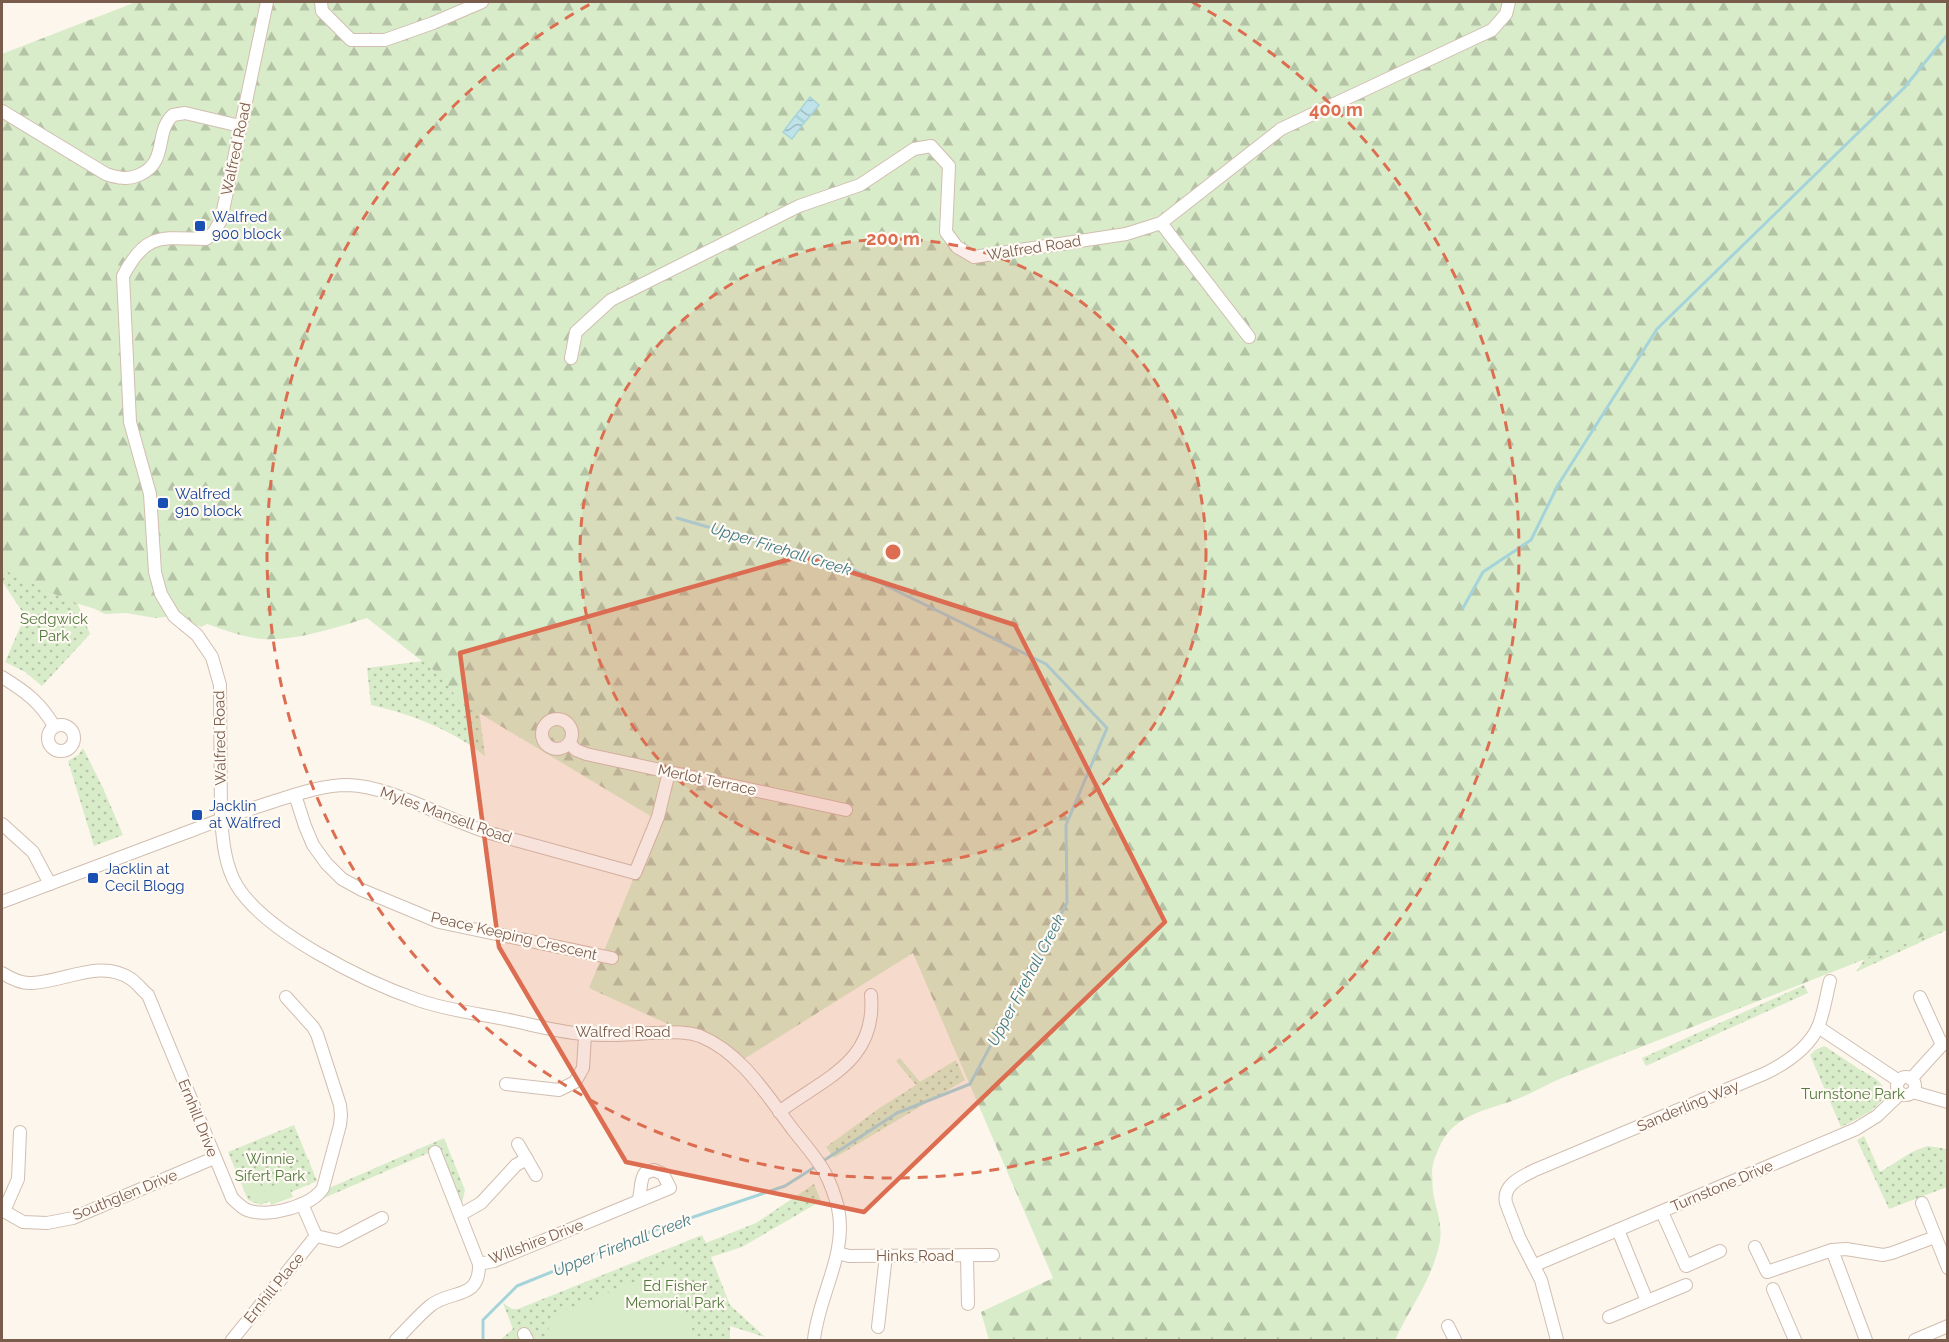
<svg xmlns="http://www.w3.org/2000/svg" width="1949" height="1342" viewBox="0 0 1949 1342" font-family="Raleway,sans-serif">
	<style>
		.grass { fill: url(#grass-dots) }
		.forest { fill: url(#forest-firs) }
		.garden { fill: #d8ecc9 }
		.water { fill: url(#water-waves); stroke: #a5d3da; stroke-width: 1.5 }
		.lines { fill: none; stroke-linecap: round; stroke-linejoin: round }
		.stream { stroke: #a5d3da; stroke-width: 3 }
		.street-casing { stroke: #d1beb0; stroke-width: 14 }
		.street { stroke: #fff; stroke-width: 12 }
		.marked { fill: #dc6d51; fill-opacity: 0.2; stroke: #dc6d51; stroke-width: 4.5; stroke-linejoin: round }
		.ring { fill: none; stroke: #dc6d51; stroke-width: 3; stroke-dasharray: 10 8 }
		.transit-dot { fill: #1a4fb4; stroke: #fffaf3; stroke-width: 2 }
		.labels { text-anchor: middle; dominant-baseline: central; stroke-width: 4.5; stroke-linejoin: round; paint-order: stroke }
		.street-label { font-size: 15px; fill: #7a5c4d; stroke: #fffaf3 }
		.transit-label { font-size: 15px; fill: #164399; stroke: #fffaf3; text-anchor: start }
		.park-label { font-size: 15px; fill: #537a41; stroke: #fffaf3 }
		.water-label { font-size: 16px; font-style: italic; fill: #437c86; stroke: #fffaf3 }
		.centre { fill: #dc6d51; stroke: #fffaf3; stroke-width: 3 }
		.ring-label { font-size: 18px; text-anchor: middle; font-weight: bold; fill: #dc6d51; stroke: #fffaf3; stroke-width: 4.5; stroke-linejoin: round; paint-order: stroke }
	</style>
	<defs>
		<pattern id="grass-dots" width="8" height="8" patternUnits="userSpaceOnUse" patternTransform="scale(1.5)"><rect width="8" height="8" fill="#d8ecc9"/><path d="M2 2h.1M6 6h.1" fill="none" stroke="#b4c2a5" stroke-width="1.8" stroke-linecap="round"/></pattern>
		<pattern id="forest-firs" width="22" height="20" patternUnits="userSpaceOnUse" patternTransform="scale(1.5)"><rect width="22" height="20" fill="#d8ecc9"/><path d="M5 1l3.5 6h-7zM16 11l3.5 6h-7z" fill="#b4c2a5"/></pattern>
		<pattern id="water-waves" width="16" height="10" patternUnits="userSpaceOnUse" patternTransform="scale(1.5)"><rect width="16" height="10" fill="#bfe3e8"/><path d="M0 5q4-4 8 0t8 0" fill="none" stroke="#a0bbbe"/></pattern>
	</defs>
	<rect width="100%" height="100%" fill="#fdf6ec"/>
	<g class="grass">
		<polygon points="2,532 48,532 90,634 42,686 25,672 5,662 25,616 2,581"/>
		<path d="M472,655L485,756C450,729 414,715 371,705L367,668Z"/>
		<polygon points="83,748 103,788 123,835 94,846 68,761 78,755"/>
		<polygon points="1947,920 1947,930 1856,972 1866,957"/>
		<polygon points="1804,985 1808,993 1646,1066 1642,1058"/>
		<path d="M1824,1046C1836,1053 1847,1061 1859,1069C1866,1073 1877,1078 1882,1085C1894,1104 1853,1121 1841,1127L1810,1055L1815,1050Z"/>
		<polygon points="900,1058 920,1082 956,1060 965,1080 834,1158 826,1147 881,1107 916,1085 896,1061"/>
		<polygon points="294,1125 317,1181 261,1205 248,1200 228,1152"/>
		<polygon points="1864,1136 1880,1172 1912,1152 1927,1146 1947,1149 1947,1187 1889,1209 1857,1140"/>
		<polygon points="444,1138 465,1190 462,1203 440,1148 324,1198 327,1189"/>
		<polygon points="814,1184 821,1201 742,1247 711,1257 730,1305 765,1337 730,1326 730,1340 500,1340 513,1329 503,1303 512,1309 518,1309 702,1235 706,1243 756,1223"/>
	</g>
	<path class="forest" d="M136,2H1947V927L1562,1078C1545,1085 1529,1095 1512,1101C1483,1111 1452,1116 1439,1148C1435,1157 1432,1164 1432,1174C1433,1180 1432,1186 1433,1192C1436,1211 1444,1225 1439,1246C1431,1281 1410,1308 1395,1340H989L981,1312L1053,1278L913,953L744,1059L589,988L657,820L459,701L441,676L367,618C335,628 296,641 262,639C242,637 225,630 207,624L201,627L174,616L155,618L126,613L105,614L95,609L69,601L2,569V54Z"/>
	<g class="garden">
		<polygon points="255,1171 266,1198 253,1203 242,1176"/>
		<polygon points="287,1180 293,1197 271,1205 265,1189"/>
		<polygon points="670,1267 696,1340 552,1340 548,1330 554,1315"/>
	</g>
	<g class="water">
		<polygon points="810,97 819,105 805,122 796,115"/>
		<polygon points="795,116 804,123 792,139 783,132"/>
	</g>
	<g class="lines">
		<g class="stream">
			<polyline points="677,518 850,568 1046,664 1107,728 1066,825 1067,903 970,1084 897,1113 823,1161"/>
			<polyline points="1463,608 1483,572 1531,540 1558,485 1657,329 1904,88 1948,34"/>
			<polyline points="483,1340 483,1320 517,1286 655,1230 785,1186 818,1165"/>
		</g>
		<g class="street-casing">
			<g id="street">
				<path d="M267,2L221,220L214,232L206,239C161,238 146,232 123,276L130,422L150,494L155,572L161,594L174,616L197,635L212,657L220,685L221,819C223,842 225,866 237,886C266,933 366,982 418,1000C449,1011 482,1014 514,1021C537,1026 560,1032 583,1034C605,1036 627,1035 649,1033C666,1033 683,1030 700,1036C742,1053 768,1097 794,1131C805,1145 817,1158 825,1173C831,1184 835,1196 838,1208C848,1254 818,1296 814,1340"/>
				<polyline points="321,2 322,11 351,40 385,40 433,23 482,2"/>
				<path d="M2,111L106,174C118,178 128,180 139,175C169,162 154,132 173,115L185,113L240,126"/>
				<polyline points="1161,223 1249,337"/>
				<polyline points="571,358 576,332 611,300 799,206 860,185 914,149 931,146 949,166 946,232 957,247 974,257 1126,234 1161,223 1281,129 1492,30 1506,14 1509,2"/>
				<path d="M2,677C26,692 40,702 54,726"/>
				<circle cx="557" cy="734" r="15"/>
				<circle cx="61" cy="738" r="13"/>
				<polyline points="570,744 576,750 586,754 846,810"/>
				<polyline points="295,795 305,826 313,845 326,863 342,879 362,890 439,922 612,958"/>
				<polyline points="2,824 33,852 50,884"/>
				<path d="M2,902C60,880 119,858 177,836C209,824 240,812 272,802C297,794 322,785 348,785C392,786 446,820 490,833L635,873L658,817L669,772"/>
				<path d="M2,973C10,978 21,984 32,983C64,982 101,958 131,979C137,983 142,990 148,995L232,1198C236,1202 242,1208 247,1210C268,1218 312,1206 323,1188L340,1125L341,1115L340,1105L317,1034L313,1027L286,997"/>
				<polyline points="1920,997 1942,1045"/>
				<polyline points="1818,1027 1899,1081"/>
				<circle cx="1906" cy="1086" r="9"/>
				<polyline points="1911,1079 1942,1045 1948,1043"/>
				<polyline points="506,1084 559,1090 575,1082 583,1068 585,1035"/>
				<polyline points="1913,1092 1948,1102"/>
				<path d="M779,1112C824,1078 877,1062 871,995"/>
				<polyline points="518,1144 536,1175"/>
				<polyline points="435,1152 479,1264"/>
				<polyline points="1922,1203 1948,1268"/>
				<polyline points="302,1204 316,1236"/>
				<polyline points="2,1210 23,1222 47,1223 73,1218 214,1158"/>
				<polyline points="4,1211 18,1179 20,1132"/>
				<polyline points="1662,1212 1686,1266 1720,1251"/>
				<polyline points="460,1215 481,1203 516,1165 527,1159"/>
				<polyline points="1618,1230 1647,1301"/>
				<polyline points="316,1236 338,1241 382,1218"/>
				<polyline points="1755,1247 1767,1272 1832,1250 1846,1249 1883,1255 1892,1253 1935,1237"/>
				<polyline points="1832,1250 1866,1340"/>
				<polyline points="838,1253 849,1256 993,1255"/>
				<polyline points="967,1256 968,1304"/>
				<polyline points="1535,1265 1856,1129 1877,1116 1900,1094"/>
				<polyline points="1773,1289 1795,1340"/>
				<polyline points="1609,1317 1686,1285"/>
				<polyline points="1448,1326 1455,1340"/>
				<polyline points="878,1327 886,1255"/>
				<polyline points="524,1334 527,1340"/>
				<polyline points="232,1340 316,1236"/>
				<path d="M396,1340C407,1329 418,1316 430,1306C450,1289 480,1301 479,1264L494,1261L670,1188L663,1174L654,1170L645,1173C639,1181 642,1192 638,1201"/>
				<path d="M1557,1340L1541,1280L1519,1237L1506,1203C1502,1185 1521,1177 1535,1170L1766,1073C1786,1063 1808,1049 1818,1027C1824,1013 1826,996 1830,981"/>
				<polyline points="1915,1340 1948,1326"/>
			</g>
		</g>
		<use href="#street" class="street"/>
	</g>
	<path class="marked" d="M801,556L1015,625L1165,922L864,1212L626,1162L499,947L460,653Z"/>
	<circle cx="893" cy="552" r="313" fill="#dc6d51" fill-opacity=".12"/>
	<g class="ring">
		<circle cx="893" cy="552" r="313"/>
		<path d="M1192 2A626 626 0 1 1 594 2"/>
	</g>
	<g class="transit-dot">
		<rect x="194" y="220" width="12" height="12" rx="3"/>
		<rect x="157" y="497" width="12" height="12" rx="3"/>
		<rect x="191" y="809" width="12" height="12" rx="3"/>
		<rect x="87" y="872" width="12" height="12" rx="3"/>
	</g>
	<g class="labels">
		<g class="street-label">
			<text transform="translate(236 149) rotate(-78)">Walfred Road</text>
			<text transform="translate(1034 248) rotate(-9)">Walfred Road</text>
			<text transform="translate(220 738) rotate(-91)">Walfred Road</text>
			<text transform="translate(707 780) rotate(12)">Merlot Terrace</text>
			<text transform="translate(446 815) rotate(20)">Myles Mansell Road</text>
			<text transform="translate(514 936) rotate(13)">Peace Keeping Crescent</text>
			<text x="623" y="1032">Walfred Road</text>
			<text transform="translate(1688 1106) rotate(-23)">Sanderling Way</text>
			<text transform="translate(198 1118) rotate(68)">Ernhill Drive</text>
			<text transform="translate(1722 1186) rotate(-23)">Turnstone Drive</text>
			<text transform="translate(125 1195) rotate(-22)">Southglen Drive</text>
			<text transform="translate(536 1242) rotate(-21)">Willshire Drive</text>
			<text x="915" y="1256">Hinks Road</text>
			<text transform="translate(274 1288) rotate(-51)">Ernhill Place</text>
		</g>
		<g class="transit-label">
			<text x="212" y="217">Walfred<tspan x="212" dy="17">900 block</tspan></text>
			<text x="175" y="494">Walfred<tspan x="175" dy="17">910 block</tspan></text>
			<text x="209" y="806">Jacklin<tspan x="209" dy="17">at Walfred</tspan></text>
			<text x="105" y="869">Jacklin at<tspan x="105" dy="17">Cecil Blogg</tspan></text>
		</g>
		<g class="park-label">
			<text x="54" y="619">Sedgwick<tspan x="54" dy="17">Park</tspan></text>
			<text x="1853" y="1094">Turnstone Park</text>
			<text x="270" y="1159">Winnie<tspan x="270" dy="17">Sifert Park</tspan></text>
			<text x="675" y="1286">Ed Fisher<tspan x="675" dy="17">Memorial Park</tspan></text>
		</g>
		<g class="water-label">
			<text transform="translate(781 549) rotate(17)">Upper Firehall Creek</text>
			<text transform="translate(1026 980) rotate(-62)">Upper Firehall Creek</text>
			<text transform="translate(622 1245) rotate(-21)">Upper Firehall Creek</text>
		</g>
	</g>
	<circle cx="893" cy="552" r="9" class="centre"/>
	<g class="ring-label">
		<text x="1336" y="116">400 m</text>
		<text x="893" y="245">200 m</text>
	</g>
	<rect width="1949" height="1342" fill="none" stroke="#7a5c4d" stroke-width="6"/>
</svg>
